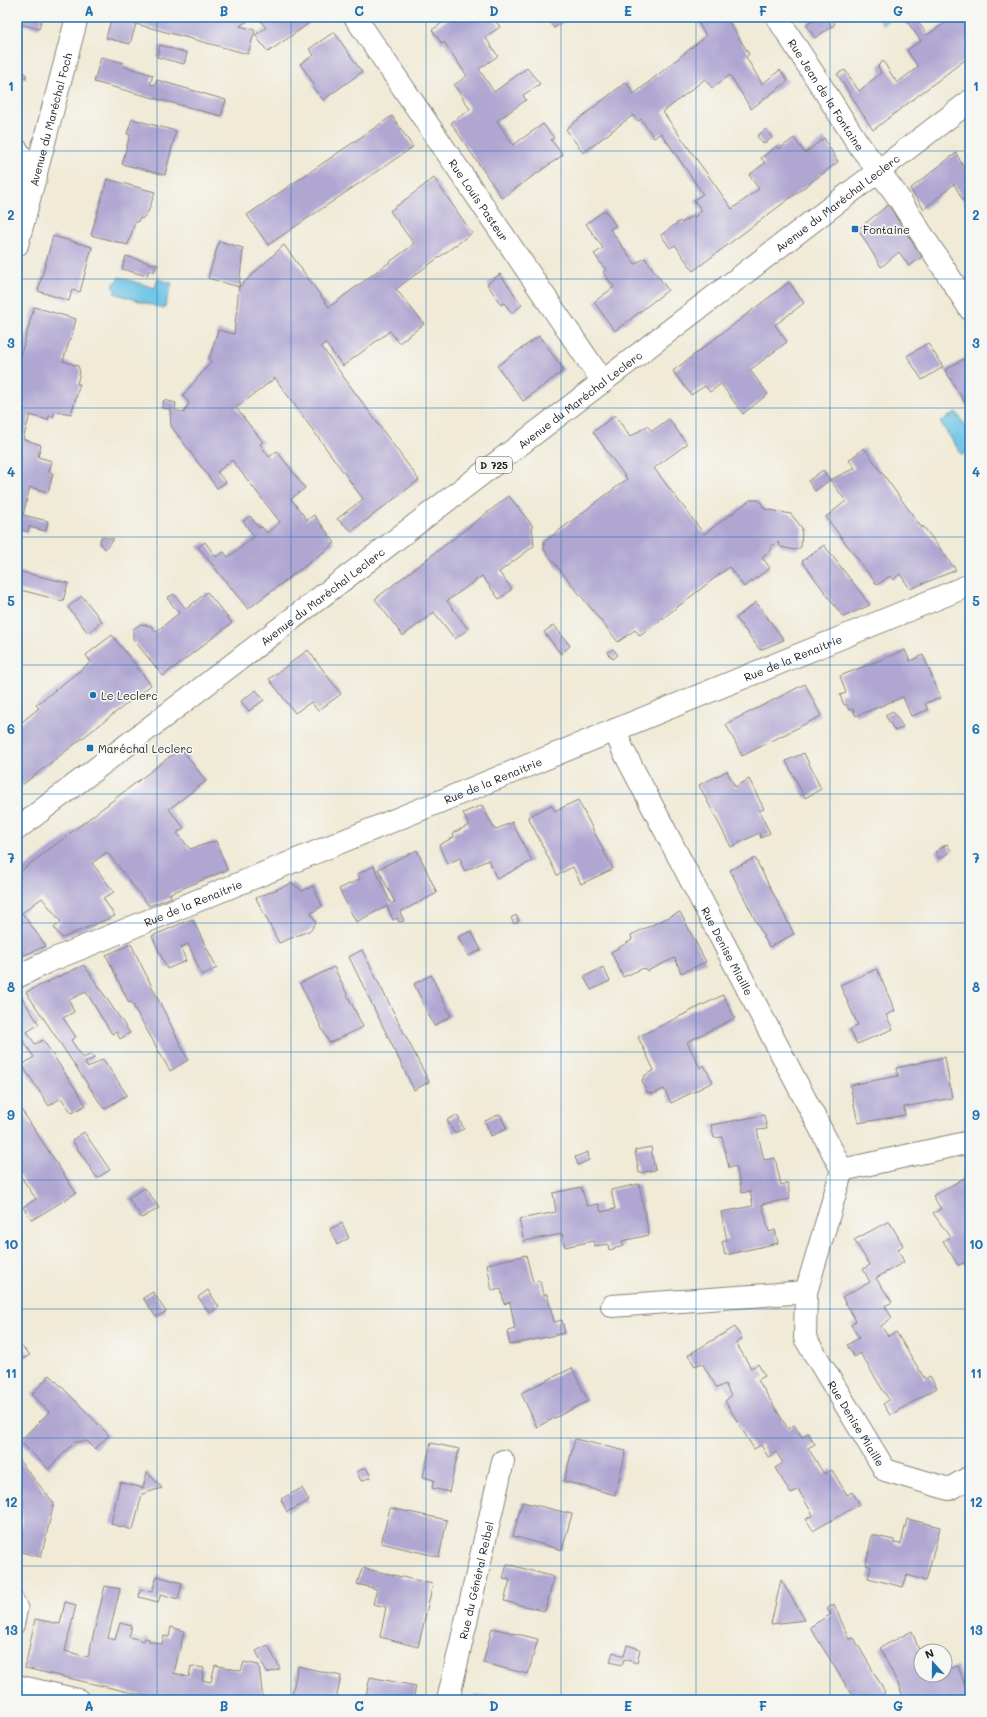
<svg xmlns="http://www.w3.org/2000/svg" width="987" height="1717" viewBox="0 0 987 1717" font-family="Mali,sans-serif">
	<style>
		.water { fill: #67c2e5; stroke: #426f80 }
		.building { fill: #afa6d1 }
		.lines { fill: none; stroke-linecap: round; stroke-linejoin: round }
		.service-casing { stroke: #868379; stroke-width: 15 }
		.minor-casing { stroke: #868379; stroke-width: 24 }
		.tertiary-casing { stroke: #868379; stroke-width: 24 }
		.primary-casing { stroke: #868379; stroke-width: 24 }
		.service { stroke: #fff; stroke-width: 13 }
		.minor { stroke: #fff; stroke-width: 22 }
		.tertiary { stroke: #fff; stroke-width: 22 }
		.primary { stroke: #fff; stroke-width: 22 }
		.grid { fill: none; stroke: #1f6fb2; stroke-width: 1; stroke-opacity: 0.55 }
		.poi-dot { fill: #1f6fb2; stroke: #f6f6f2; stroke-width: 1.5 }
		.labels { text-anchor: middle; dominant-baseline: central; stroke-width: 3.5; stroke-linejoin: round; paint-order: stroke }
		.shield { fill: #f6f6f2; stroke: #5d5d5c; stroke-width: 1 }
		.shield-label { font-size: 10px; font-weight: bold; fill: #1c1c1c }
		.street-label { font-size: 11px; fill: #1c1c1c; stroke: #f6f6f2 }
		.poi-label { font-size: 11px; fill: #1c1c1c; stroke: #f6f6f2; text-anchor: start }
		.neatline { fill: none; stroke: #1f6fb2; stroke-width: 1.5 }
		.grid-label { font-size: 13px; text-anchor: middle; font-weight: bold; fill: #1f6fb2 }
	</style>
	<rect width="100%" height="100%" fill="#f6f6f2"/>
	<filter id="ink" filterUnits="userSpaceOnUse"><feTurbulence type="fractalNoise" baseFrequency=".025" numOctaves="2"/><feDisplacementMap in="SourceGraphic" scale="8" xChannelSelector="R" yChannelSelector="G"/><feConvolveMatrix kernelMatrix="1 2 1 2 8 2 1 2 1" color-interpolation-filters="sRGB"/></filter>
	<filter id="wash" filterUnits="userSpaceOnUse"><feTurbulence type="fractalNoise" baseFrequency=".012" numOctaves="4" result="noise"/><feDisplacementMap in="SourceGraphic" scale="16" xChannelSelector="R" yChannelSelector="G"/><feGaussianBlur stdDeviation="0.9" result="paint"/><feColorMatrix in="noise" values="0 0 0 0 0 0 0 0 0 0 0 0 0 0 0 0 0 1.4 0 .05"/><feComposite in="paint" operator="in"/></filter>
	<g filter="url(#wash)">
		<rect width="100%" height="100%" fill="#f0ead6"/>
		<g class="water">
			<polygon points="878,17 894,17 883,25"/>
			<polygon points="119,277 155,288 158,279 172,283 164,309 114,293 115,290 112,287 113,284 116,283"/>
			<polygon points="956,412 970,432 970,449 962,455 940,422"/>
		</g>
		<g id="blocks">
			<g class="building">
				<polygon points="18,17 42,17 39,29 17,23"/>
				<polygon points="112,17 253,17 240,26 255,30 248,54 136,24 130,44 106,38"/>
				<polygon points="258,17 318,17 268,52 255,35 266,28"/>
				<polygon points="451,17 493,17 500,27 485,37 498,56 479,69 494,92 527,68 540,84 523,95 526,100 497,121 513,145 543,124 554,138 551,140 563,155 502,198 451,123 470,109 454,85 467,76 444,42 442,44 432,30"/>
				<polygon points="546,17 570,17 554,28"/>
				<polygon points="697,17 726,17 749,54 746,57 762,84 780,70 788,81 751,109 730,75 712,88 705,79 663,112 732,209 759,189 749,175 765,163 761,158 777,146 779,149 794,138 805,153 824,138 838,162 693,271 675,245 670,248 661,235 680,221 682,223 692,215 693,218 702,211 694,200 703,194 661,133 654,138 641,119 638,121 633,115 583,153 566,129 626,82 634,94 706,36 699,24 700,22"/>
				<polygon points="817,17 830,17 835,24 815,38 806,24"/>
				<polygon points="904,17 915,17 927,35 954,17 970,17 970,56 873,130 837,74 845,70 859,91 881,73 878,66 883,61 897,83 918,67 907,50 921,41"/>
				<polygon points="334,32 362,72 323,100 312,86 314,84 300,64 314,55 309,49"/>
				<polygon points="160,45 187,53 184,64 157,57"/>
				<polygon points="101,57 124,63 123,66 153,75 150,84 155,85 157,80 226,100 221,116 94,82"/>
				<polygon points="17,61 26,75 26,78 17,79"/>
				<polygon points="392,116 413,147 268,245 247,215"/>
				<polygon points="132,119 176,131 165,175 122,164 130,135 127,134"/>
				<polygon points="766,129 772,138 763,144 757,136"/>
				<polygon points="956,153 970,179 970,213 954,184 924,209 910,189"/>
				<polygon points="434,178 472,233 396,289 424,324 399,343 390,331 343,366 325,343 321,346 419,480 352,531 337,519 363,499 275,378 257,392 236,408 263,442 260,444 269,457 277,451 305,488 291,499 307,520 314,515 335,543 248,609 198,547 205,542 216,557 224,552 228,557 254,537 243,521 250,516 259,528 262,527 267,533 280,522 232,460 217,472 226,482 217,488 171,426 170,409 162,408 164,400 176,403 175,410 184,413 189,403 183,395 211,362 209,359 218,330 234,334 239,287 284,245 329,307 414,244 390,211"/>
				<polygon points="107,179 155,192 148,212 142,219 139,218 138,222 135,222 128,245 91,235"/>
				<polygon points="888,205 922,257 909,266 899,252 881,267 858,229"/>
				<polygon points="605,210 616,226 610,229 635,264 645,258 668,290 615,331 594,302 614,287 603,272 606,270 594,254 603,248 586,224"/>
				<polygon points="53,236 92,247 80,292 72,290 69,301 38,291"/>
				<polygon points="219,241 243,248 239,287 208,278"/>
				<polygon points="126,256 157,265 154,272 149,270 147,276 122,269"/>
				<polygon points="500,274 522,305 512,313 504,303 501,305 487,284"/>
				<polygon points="789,282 804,303 775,325 787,342 750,370 768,394 743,414 721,384 710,392 705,386 691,395 673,371"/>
				<polygon points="34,307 76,319 71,339 70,339 63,361 78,366 80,372 77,384 80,384 71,414 55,411 53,417 49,416 48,420 30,415 23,439 41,445 38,457 52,461 49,472 53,473 48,492 30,487 23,515 48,521 46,531 29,527 28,532 17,529 17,368"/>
				<polygon points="539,336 564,370 523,401 497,366"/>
				<polygon points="928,343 943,367 922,380 907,356"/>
				<polygon points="970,355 970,411 945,370"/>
				<polygon points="615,415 630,437 647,426 652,431 669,419 687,444 654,468 704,534 750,500 759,500 765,509 791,514 802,528 801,547 795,550 781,547 778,542 770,547 772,549 762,557 770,568 744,587 729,567 640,636 635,630 618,642 544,550 544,542 627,479 593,432"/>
				<polygon points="864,448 922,528 923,526 956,570 910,589 900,574 893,580 890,576 877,585 826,517 846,501 830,480 855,468 849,460"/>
				<polygon points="823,470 830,480 815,491 808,481"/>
				<polygon points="509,496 532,525 534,546 499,572 512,589 499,599 482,576 447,601 468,629 455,639 434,612 403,636 375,599"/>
				<polygon points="101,537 114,539 105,549 100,543"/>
				<polygon points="824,545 854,584 870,605 843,617 802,561"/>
				<polygon points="17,571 68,583 63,601 17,589"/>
				<polygon points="207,592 232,623 163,676 133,639 133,629 141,624 151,626 156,632 179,613 167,598 174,594 186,609"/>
				<polygon points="82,596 102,621 88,633 68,607"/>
				<polygon points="756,602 784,640 760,650 736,618"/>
				<polygon points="554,625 570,646 561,654 544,632"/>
				<polygon points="112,635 151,685 17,789 17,726 39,708 36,705 91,662 86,655"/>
				<polygon points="613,649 618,655 613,659 607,653"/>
				<polygon points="308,650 341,694 318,711 311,702 295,713 269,679"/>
				<polygon points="905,650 910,661 923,655 941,698 925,703 928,710 911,716 903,697 856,716 853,709 849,710 846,704 844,705 840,695 846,693 840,676"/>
				<polygon points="805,684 821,716 742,756 726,724"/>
				<polygon points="256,690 264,700 249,711 241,701"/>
				<polygon points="893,711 903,727 895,731 885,715"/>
				<polygon points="181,748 206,781 169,809 184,828 177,833 190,849 216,841 227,870 169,894 172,897 149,906 107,852 92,863 114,892 103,898 115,916 62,938 54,928 61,922 42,898 22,913 46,946 17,958 17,874"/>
				<polygon points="804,753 821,789 805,798 786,761"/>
				<polygon points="727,771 735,787 749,779 764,809 759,811 770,833 761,838 759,833 731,847 699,785"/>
				<polygon points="578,800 613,869 581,884 573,867 557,875 528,817 551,805 555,811"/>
				<polygon points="482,805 495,830 512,822 532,861 497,879 488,860 465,871 460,862 462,862 460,858 447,864 439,845 454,837 453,833 469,825 463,813"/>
				<polygon points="947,844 951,851 940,859 935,852"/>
				<polygon points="417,850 437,893 400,912 404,921 399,922 397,918 393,920 387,906 356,922 339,889 360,879 357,874 374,866 391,904 395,902 378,869"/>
				<polygon points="755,858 794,934 769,947 730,870"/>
				<polygon points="292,883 302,891 313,886 322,906 311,913 316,922 311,930 279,943 256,898"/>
				<polygon points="680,912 706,962 681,973 675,958 647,971 644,968 623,977 611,952 632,940 631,935"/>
				<polygon points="516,915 519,921 514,924 511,918"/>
				<polygon points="192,919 217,968 202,975 188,944 181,947 186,961 167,969 152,936"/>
				<polygon points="471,931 481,950 468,956 458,937"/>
				<polygon points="131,944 188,1060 170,1071 131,1002 129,1003 106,955"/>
				<polygon points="362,950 429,1082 414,1090 349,957"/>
				<polygon points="84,965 130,1033 120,1039 116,1031 112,1034 86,992 69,1000 74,1012 63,1018 76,1037 71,1040 83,1058 92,1054 94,1058 85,1063 88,1068 103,1059 127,1095 104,1109 26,992"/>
				<polygon points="334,967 363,1027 329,1043 300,983"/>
				<polygon points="603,967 610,981 591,990 584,977"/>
				<polygon points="877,969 895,1011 886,1015 893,1029 857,1044 850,1030 858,1025 840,985"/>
				<polygon points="431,975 451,1016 434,1026 414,984"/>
				<polygon points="20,995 39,1024 27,1032 35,1044 43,1040 86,1105 72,1113 61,1098 49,1106 22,1065 34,1057 20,1036 17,1038 17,996"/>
				<polygon points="723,995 735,1018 687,1042 700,1068 704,1065 713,1082 671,1103 664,1089 653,1094 647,1092 642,1081 644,1076 654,1070 638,1037"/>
				<polygon points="945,1057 952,1098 904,1107 905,1115 858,1123 850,1085 898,1076 896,1068"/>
				<polygon points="17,1103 76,1193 32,1220 23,1207 36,1199 17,1171"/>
				<polygon points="500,1114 507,1129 491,1136 485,1121"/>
				<polygon points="457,1115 464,1129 454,1133 447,1120"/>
				<polygon points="764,1115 767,1129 757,1130 764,1160 775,1158 781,1185 788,1183 790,1199 762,1204 769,1232 775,1230 778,1243 725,1255 722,1242 727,1240 721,1212 753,1206 750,1191 742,1193 736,1166 729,1168 722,1137 714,1138 711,1125"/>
				<polygon points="84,1132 110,1170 97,1178 72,1140"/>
				<polygon points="651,1147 655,1170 639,1173 635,1150"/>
				<polygon points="588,1152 589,1160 578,1165 575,1157"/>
				<polygon points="966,1177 970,1184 970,1191 968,1192 970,1195 970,1272 964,1263 958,1265 943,1241 950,1237 933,1213 941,1209 933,1196"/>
				<polygon points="639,1184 649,1235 622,1241 624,1246 609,1250 608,1244 595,1246 593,1241 565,1247 562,1234 524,1241 519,1219 556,1212 553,1193 581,1187 587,1206 599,1204 601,1212 615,1209 611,1190"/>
				<polygon points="145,1188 159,1208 142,1218 128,1198"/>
				<polygon points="889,1221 903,1245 898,1250 904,1262 876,1278 892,1302 885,1306 892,1318 881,1326 888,1336 896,1332 925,1379 930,1376 937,1388 890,1415 883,1404 889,1400 860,1353 854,1357 847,1345 859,1338 851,1325 856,1321 842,1297 870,1282 863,1269 870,1265 854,1240"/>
				<polygon points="342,1223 349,1238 337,1245 330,1229"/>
				<polygon points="526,1255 533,1282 540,1281 543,1295 547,1294 554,1322 562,1320 565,1333 510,1345 507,1331 515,1329 510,1302 504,1304 501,1289 492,1291 487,1264"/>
				<polygon points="208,1290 219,1307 210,1313 198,1297"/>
				<polygon points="153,1292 166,1312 156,1317 143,1298"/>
				<polygon points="735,1327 742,1339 736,1343 751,1368 758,1364 765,1376 758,1380 788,1429 794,1425 802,1437 808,1433 815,1444 808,1448 824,1474 832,1470 847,1495 852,1492 860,1504 813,1531 806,1519 813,1515 798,1489 791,1494 775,1468 783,1463 776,1452 768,1457 761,1445 754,1449 725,1401 731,1396 725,1384 717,1388 702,1363 695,1366 688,1355"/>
				<polygon points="17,1342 30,1355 17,1362"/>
				<polygon points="572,1368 588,1401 537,1427 521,1393"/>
				<polygon points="50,1375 109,1435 95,1449 87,1441 75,1442 48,1469 20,1441 49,1412 32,1394"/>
				<polygon points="575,1439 626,1451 615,1495 564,1481"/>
				<polygon points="431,1443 459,1449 449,1492 432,1488 434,1480 423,1477"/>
				<polygon points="17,1458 54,1503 41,1557 17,1551 17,1543 22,1521 21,1508 17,1503"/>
				<polygon points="366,1467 371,1477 361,1481 357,1472"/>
				<polygon points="147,1472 162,1488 142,1494 133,1530 111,1524 120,1482 143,1488"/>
				<polygon points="302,1488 309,1501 287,1512 281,1499"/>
				<polygon points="522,1502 572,1514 562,1550 513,1536"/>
				<polygon points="390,1508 447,1520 439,1557 381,1543"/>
				<polygon points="907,1519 940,1527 926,1581 907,1575 903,1587 868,1578 871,1567 866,1565 872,1535 894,1540 894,1543 901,1544"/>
				<polygon points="507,1564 554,1577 545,1611 504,1601 510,1580 503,1579"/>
				<polygon points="362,1568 433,1584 418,1647 380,1637 386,1607 373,1604 377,1589 357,1584"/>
				<polygon points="157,1576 182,1583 178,1599 161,1594 158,1602 139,1597 140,1589 152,1592"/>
				<polygon points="781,1580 805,1620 771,1624"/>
				<polygon points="105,1586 120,1589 108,1638 115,1640 120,1623 132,1626 129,1637 144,1641 145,1638 149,1639 149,1641 162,1644 164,1636 169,1637 171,1627 184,1631 174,1673 189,1677 191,1666 204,1668 202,1680 211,1682 215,1665 241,1671 244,1662 259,1665 263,1700 163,1700 25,1668 35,1619 60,1624 65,1602 76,1605 65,1651 88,1657"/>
				<polygon points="834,1604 849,1639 854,1638 884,1690 885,1693 873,1700 855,1700 810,1627 831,1614 827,1609"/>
				<polygon points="492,1628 538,1639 528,1674 483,1663"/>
				<polygon points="912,1631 921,1656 921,1675 945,1675 945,1670 958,1666 970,1700 904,1700 899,1686 880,1648"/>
				<polygon points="268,1645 280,1669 267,1673 256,1651"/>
				<polygon points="627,1645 640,1649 637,1663 624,1659 622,1665 610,1662 613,1652 624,1656"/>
				<polygon points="298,1666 341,1676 336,1700 291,1700"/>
				<polygon points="370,1677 416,1686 413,1700 365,1700"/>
				<polygon points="476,1695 494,1699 494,1700 474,1700"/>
			</g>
		</g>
	</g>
	<g filter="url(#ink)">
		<use href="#blocks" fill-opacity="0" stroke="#868379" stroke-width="1"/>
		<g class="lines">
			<g class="service-casing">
				<polyline id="service" points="17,1599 21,1608 17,1627"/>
			</g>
			<g class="minor-casing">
				<g id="minor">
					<path id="s1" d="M355,17L603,382"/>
					<path id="s2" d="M777,17L859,145L896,194L970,309"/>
					<polyline points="17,150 36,177"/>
					<path id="s3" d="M615,730L623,750L842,1170L806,1292L805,1338L885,1470L949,1489L970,1477"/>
					<path id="s4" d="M17,977L47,962L970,585"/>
					<polyline points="842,1170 970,1142"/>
					<polyline points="612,1306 806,1292"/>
					<polyline points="17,1686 78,1700"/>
					<path id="s5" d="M448,1700L503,1461"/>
				</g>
			</g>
			<g class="tertiary-casing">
				<g id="tertiary">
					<path id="s6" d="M17,245L77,17"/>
				</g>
			</g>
			<g class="primary-casing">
				<g id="primary">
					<path id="s7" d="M17,829L970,101"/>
				</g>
			</g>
			<use href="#service" class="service"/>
			<use href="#minor" class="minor"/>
			<use href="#tertiary" class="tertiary"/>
			<use href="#primary" class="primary"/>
		</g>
	</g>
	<path class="grid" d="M157,17V1700M291,17V1700M426,17V1700M561,17V1700M696,17V1700M830,17V1700M17,151H970M17,279H970M17,408H970M17,537H970M17,665H970M17,794H970M17,923H970M17,1052H970M17,1180H970M17,1309H970M17,1438H970M17,1566H970"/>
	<g class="poi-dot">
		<rect x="851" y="225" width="8" height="8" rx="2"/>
		<circle cx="93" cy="695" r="4"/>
		<rect x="86" y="744" width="8" height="8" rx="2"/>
	</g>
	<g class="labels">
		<rect class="shield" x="476" y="457" width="36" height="16" rx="3"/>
		<g class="shield-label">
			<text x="494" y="465">D 725</text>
		</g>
		<g class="street-label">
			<text stroke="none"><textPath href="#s2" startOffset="92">Rue Jean de la Fontaine</textPath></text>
			<text stroke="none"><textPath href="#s6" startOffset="130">Avenue du Maréchal Foch</textPath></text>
			<text stroke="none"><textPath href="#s1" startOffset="221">Rue Louis Pasteur</textPath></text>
			<text stroke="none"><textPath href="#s7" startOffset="1032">Avenue du Maréchal Leclerc</textPath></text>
			<text stroke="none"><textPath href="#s7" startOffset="708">Avenue du Maréchal Leclerc</textPath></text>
			<text stroke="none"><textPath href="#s7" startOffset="384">Avenue du Maréchal Leclerc</textPath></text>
			<text stroke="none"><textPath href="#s4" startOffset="839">Rue de la Renaitrie</textPath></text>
			<text stroke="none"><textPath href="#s4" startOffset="515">Rue de la Renaitrie</textPath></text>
			<text stroke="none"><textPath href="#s4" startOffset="191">Rue de la Renaitrie</textPath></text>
			<text stroke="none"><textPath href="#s3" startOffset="248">Rue Denise Miaille</textPath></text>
			<text stroke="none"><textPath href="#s3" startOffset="768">Rue Denise Miaille</textPath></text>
			<text stroke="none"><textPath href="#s5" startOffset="123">Rue du Général Reibel</textPath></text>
		</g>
		<g class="poi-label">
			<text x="863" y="229">Fontaine</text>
			<text x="101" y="695">Le Leclerc</text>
			<text x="98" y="748">Maréchal Leclerc</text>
		</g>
	</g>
	<rect width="987" height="1717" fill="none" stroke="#f6f6f2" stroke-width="44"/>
	<g transform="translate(933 1663) rotate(339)"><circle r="19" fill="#f6f6f2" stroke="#9f9f9c"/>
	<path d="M0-3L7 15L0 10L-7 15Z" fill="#1f6fb2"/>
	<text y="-6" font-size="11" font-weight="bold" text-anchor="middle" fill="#1c1c1c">N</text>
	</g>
	<rect x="22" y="22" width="943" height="1673" class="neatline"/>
	<g class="grid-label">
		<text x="89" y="16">A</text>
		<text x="224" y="16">B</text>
		<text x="359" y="16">C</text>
		<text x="494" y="16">D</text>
		<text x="628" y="16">E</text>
		<text x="763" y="16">F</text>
		<text x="898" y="16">G</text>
		<text x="11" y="91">1</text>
		<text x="976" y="91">1</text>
		<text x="11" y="220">2</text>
		<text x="976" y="220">2</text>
		<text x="11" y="348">3</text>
		<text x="976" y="348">3</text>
		<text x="11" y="477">4</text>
		<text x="976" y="477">4</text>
		<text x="11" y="606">5</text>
		<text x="976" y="606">5</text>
		<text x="11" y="734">6</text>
		<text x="976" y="734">6</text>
		<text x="11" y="863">7</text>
		<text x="976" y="863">7</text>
		<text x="11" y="992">8</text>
		<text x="976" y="992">8</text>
		<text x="11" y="1120">9</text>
		<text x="976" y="1120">9</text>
		<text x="11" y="1249">10</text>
		<text x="976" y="1249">10</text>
		<text x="11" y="1378">11</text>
		<text x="976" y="1378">11</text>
		<text x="11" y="1507">12</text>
		<text x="976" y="1507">12</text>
		<text x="11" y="1635">13</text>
		<text x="976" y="1635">13</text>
		<text x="89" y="1711">A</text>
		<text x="224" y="1711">B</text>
		<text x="359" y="1711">C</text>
		<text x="494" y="1711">D</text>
		<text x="628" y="1711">E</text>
		<text x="763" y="1711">F</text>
		<text x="898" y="1711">G</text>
	</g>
</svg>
